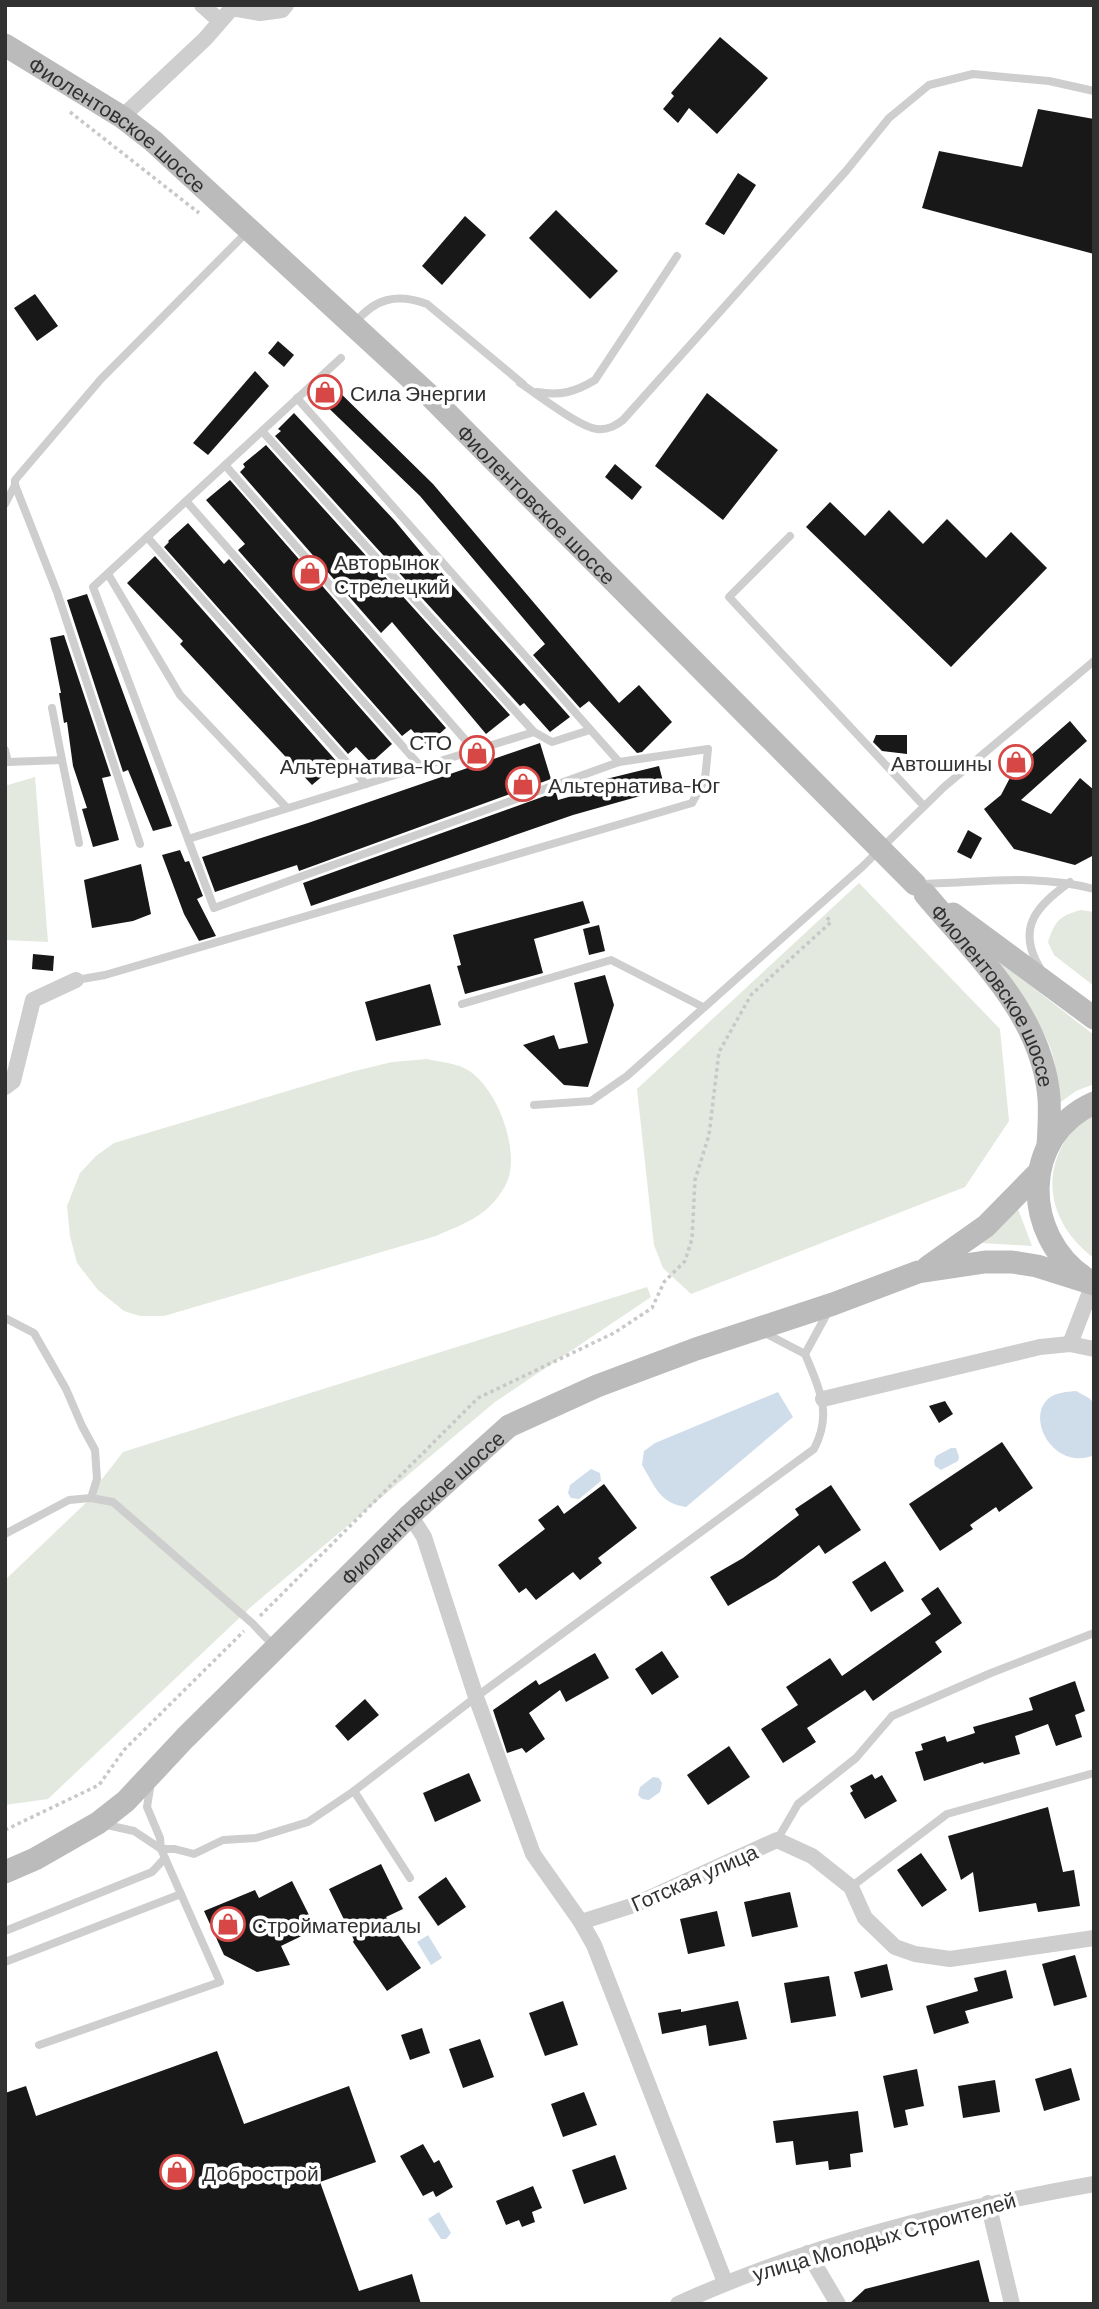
<svg xmlns="http://www.w3.org/2000/svg" width="1099" height="2309" viewBox="0 0 1099 2309" font-family="Barlow,sans-serif">
	<style>
		.green { fill: #e3e9de }
		.water { fill: #cfddea }
		.building { fill: #181818 }
		.lines { fill: none; stroke-linecap: round; stroke-linejoin: round }
		.path { stroke: #c8c8c8; stroke-width: 3.5; stroke-dasharray: 3.5 3.5; stroke-linecap: butt }
		.service { stroke: #cecece; stroke-width: 8 }
		.minor { stroke: #cecece; stroke-width: 16 }
		.secondary { stroke: #bbb; stroke-width: 23 }
		.labels { text-anchor: middle; dominant-baseline: central; stroke-width: 7; stroke-linejoin: round; paint-order: stroke }
		.street-label { font-size: 21px; fill: #313131; stroke: #fff }
		.poi-label { font-size: 21px; fill: #313131; stroke: #fff; text-anchor: start }
	</style>
	<rect width="100%" height="100%" fill="#fff"/>
	<g class="green">
		<polygon points="35,777 48,942 5,940 5,783 8,785"/>
		<polygon points="859,883 1000,1029 1009,1121 965,1187 691,1294 663,1268 654,1245 637,1089"/>
		<path d="M1081,910L1094,912V986L1054,955L1048,942C1055,921 1059,916 1081,910Z"/>
		<path d="M981,947L1094,1035V1084L1076,1091L1058,1104C1057,1083 1057,1059 1047,1040C1031,1006 1003,977 981,947Z"/>
		<path d="M427,1059C439,1062 454,1063 464,1068C496,1083 521,1150 507,1182C504,1189 497,1199 492,1204C476,1221 455,1227 436,1236L164,1316H140L124,1311L98,1290L77,1263L70,1236L67,1206L80,1173L96,1156L114,1143L351,1072L392,1062Z"/>
		<path d="M1094,1113V1258C1051,1226 1037,1174 1073,1130C1078,1124 1087,1119 1094,1113Z"/>
		<polygon points="1018,1209 1032,1246 982,1243"/>
		<polygon points="647,1287 651,1297 495,1402 252,1606 48,1799 5,1805 5,1580 91,1498 99,1483 123,1452"/>
	</g>
	<g class="water">
		<path d="M1076,1391L1089,1398L1094,1403V1455C1056,1472 1024,1419 1049,1398C1057,1392 1067,1392 1076,1391Z"/>
		<path d="M778,1392L793,1417L686,1507C659,1503 655,1486 642,1465L644,1451L655,1443Z"/>
		<polygon points="951,1448 956,1448 959,1457 958,1461 941,1470 935,1466 934,1461 936,1456"/>
		<polygon points="591,1469 600,1473 601,1481 579,1499 571,1498 568,1493 570,1485"/>
		<polygon points="653,1777 659,1778 662,1783 660,1792 649,1800 642,1799 638,1795 640,1787"/>
		<polygon points="428,1935 442,1958 431,1965 417,1942"/>
		<polygon points="439,2212 451,2233 446,2239 441,2239 428,2219"/>
	</g>
	<g class="building">
		<polygon points="720,37 768,78 717,134 689,108 678,123 663,109 674,96 671,93"/>
		<polygon points="1038,109 1094,119 1094,254 922,208 939,151 1022,167"/>
		<polygon points="738,173 756,185 724,235 705,224"/>
		<polygon points="556,210 618,271 590,299 529,238"/>
		<polygon points="465,216 486,235 442,285 422,266"/>
		<polygon points="35,294 58,326 37,341 14,308"/>
		<polygon points="278,341 294,355 284,367 268,353"/>
		<polygon points="255,371 269,386 208,455 193,443"/>
		<polygon points="327,380 433,484 619,703 639,685 672,722 642,752 637,753 589,701 580,708 533,655 545,644 420,496 315,395 315,391"/>
		<polygon points="707,393 778,450 723,520 655,466"/>
		<polygon points="294,413 395,521 430,563 432,562 570,717 550,732 524,703 520,706 275,436 281,431 278,429"/>
		<polygon points="266,445 510,715 486,734 392,622 381,633 240,472 245,467 243,464"/>
		<polygon points="615,464 642,487 632,500 605,477"/>
		<polygon points="230,480 446,728 426,746 411,729 402,736 238,550 245,544 206,500"/>
		<polygon points="830,502 865,536 889,510 923,544 947,519 986,558 1011,532 1047,568 951,667 806,527"/>
		<polygon points="188,523 224,564 229,559 392,744 371,763 356,747 348,754 164,547 169,542 168,541"/>
		<polygon points="155,556 338,763 312,785 180,644 183,641 127,583"/>
		<polygon points="87,594 172,826 153,831 128,770 123,772 67,600"/>
		<polygon points="64,635 111,776 102,778 119,840 93,847 82,809 87,808 73,766 67,722 64,723 59,693 61,693 50,638"/>
		<polygon points="1070,721 1087,741 1021,800 1051,814 1080,778 1094,790 1094,855 1075,865 1014,849 984,809 1001,795 1014,770"/>
		<polygon points="876,735 907,735 907,754 882,751 873,742"/>
		<polygon points="540,743 551,779 299,871 297,865 215,892 202,857 308,823"/>
		<polygon points="659,766 665,789 573,815 311,906 303,883 556,792 558,800 604,787 602,780"/>
		<polygon points="968,830 982,838 971,859 957,852"/>
		<polygon points="180,850 185,862 189,861 203,896 197,899 216,936 199,941 184,914 162,855"/>
		<polygon points="141,864 151,914 133,921 92,928 84,880"/>
		<polygon points="583,901 590,923 534,939 543,973 465,994 457,966 461,965 453,935"/>
		<polygon points="599,925 605,951 589,955 583,929"/>
		<polygon points="33,954 54,956 53,971 32,969"/>
		<polygon points="605,975 614,1005 588,1087 564,1085 523,1045 554,1035 559,1049 588,1043 574,983"/>
		<polygon points="430,984 441,1025 376,1041 365,1002"/>
		<polygon points="945,1401 953,1414 939,1423 929,1406"/>
		<polygon points="1002,1442 1033,1488 999,1512 996,1507 970,1525 973,1529 940,1551 909,1504"/>
		<polygon points="604,1484 637,1528 598,1558 602,1563 580,1580 573,1572 536,1600 526,1588 519,1593 498,1565 545,1529 538,1520 558,1505 564,1514"/>
		<polygon points="831,1485 861,1530 825,1554 819,1545 776,1578 728,1606 710,1577 743,1558 799,1515 795,1509"/>
		<polygon points="885,1561 904,1591 871,1612 852,1582"/>
		<polygon points="938,1587 962,1623 935,1642 942,1652 873,1701 865,1690 807,1728 816,1742 783,1763 761,1729 798,1705 786,1687 830,1658 842,1676 931,1614 921,1599"/>
		<polygon points="662,1651 679,1677 652,1695 635,1669"/>
		<polygon points="595,1653 609,1678 566,1702 560,1690 529,1713 545,1739 526,1753 522,1748 507,1753 493,1710 536,1680 539,1685"/>
		<polygon points="1075,1681 1085,1711 1075,1715 1082,1737 1056,1746 1048,1724 1015,1736 1020,1754 984,1764 983,1762 924,1781 915,1752 923,1750 921,1744 945,1736 947,1742 975,1733 973,1727 1033,1710 1029,1698"/>
		<polygon points="365,1699 379,1715 348,1741 335,1726"/>
		<polygon points="729,1746 750,1777 708,1805 687,1775"/>
		<polygon points="469,1773 481,1801 435,1822 423,1793"/>
		<polygon points="872,1774 875,1779 882,1775 897,1801 865,1819 850,1793 853,1791 850,1786"/>
		<polygon points="1048,1807 1063,1872 1074,1870 1080,1906 1038,1912 1036,1903 979,1912 973,1872 961,1880 948,1836"/>
		<polygon points="921,1853 947,1890 922,1907 897,1870"/>
		<polygon points="381,1864 403,1909 386,1917 421,1968 387,1991 353,1942 354,1940 329,1889"/>
		<polygon points="446,1877 466,1907 438,1926 418,1897"/>
		<polygon points="292,1881 316,1929 281,1946 290,1965 257,1972 224,1955 204,1911 255,1890 259,1898"/>
		<polygon points="790,1892 798,1927 752,1937 744,1902"/>
		<polygon points="717,1911 725,1946 688,1954 680,1919"/>
		<polygon points="1075,1955 1087,1997 1054,2006 1042,1964"/>
		<polygon points="887,1964 893,1990 861,1998 854,1972"/>
		<polygon points="1006,1970 1013,1998 965,2011 969,2023 934,2034 926,2006 978,1991 974,1978"/>
		<polygon points="829,1976 836,2016 791,2023 784,1983"/>
		<polygon points="563,2001 578,2045 545,2056 529,2013"/>
		<polygon points="738,2001 747,2039 709,2046 706,2025 662,2034 658,2013 681,2009 681,2012"/>
		<polygon points="422,2028 430,2053 410,2060 401,2035"/>
		<polygon points="480,2039 494,2077 463,2088 449,2049"/>
		<polygon points="217,2051 244,2124 349,2086 376,2162 320,2182 359,2291 412,2274 421,2304 5,2304 5,2093 26,2086 36,2116"/>
		<polygon points="1071,2068 1080,2100 1044,2111 1035,2079"/>
		<polygon points="917,2069 924,2106 905,2110 908,2125 894,2128 883,2076"/>
		<polygon points="995,2080 1000,2112 963,2118 958,2086"/>
		<polygon points="584,2092 597,2125 563,2137 551,2104"/>
		<polygon points="858,2111 863,2152 850,2154 851,2167 829,2170 828,2161 796,2165 793,2141 776,2143 773,2121"/>
		<polygon points="423,2144 434,2163 439,2160 453,2187 436,2197 433,2191 423,2196 400,2156"/>
		<polygon points="615,2155 627,2189 584,2204 572,2170"/>
		<polygon points="533,2186 542,2208 532,2212 535,2222 522,2227 519,2220 506,2225 496,2201"/>
		<polygon points="979,2260 990,2304 849,2304 865,2289"/>
	</g>
	<g class="lines">
		<g class="path">
			<polyline points="70,112 199,213"/>
			<polyline points="260,1616 478,1398 614,1333 652,1308 664,1282 685,1261 692,1239 695,1180 709,1135 719,1052 751,995 831,922 825,915"/>
			<polyline points="5,1830 99,1785 124,1750 244,1631"/>
		</g>
		<g class="service">
			<path d="M355,323C375,298 397,293 427,304L523,384"/>
			<path d="M520,383C537,394 579,427 597,429C608,430 615,426 623,420L846,171L889,118L929,85L973,74L1049,81L1094,91"/>
			<path d="M537,392C561,396 575,392 595,380L677,256"/>
			<polyline points="297,398 619,762"/>
			<polyline points="262,431 534,732"/>
			<polyline points="225,465 475,751"/>
			<polyline points="186,501 421,767"/>
			<polyline points="5,504 15,485"/>
			<polyline points="790,536 729,597 924,806"/>
			<polyline points="147,537 366,784"/>
			<polyline points="108,574 180,695 287,808"/>
			<polyline points="5,750 8,762 62,760 52,708"/>
			<polyline points="62,760 79,843"/>
			<polyline points="188,839 534,732 552,742 590,730"/>
			<polyline points="140,844 57,592 15,485 15,480 101,379 247,232"/>
			<path d="M920,884C978,883 1037,873 1094,889"/>
			<path d="M1040,968C1015,927 1038,905 1070,882"/>
			<polyline points="76,980 105,975 692,803 705,779 708,749 619,762 214,908 93,587 341,358"/>
			<polyline points="462,1004 611,960 703,1007"/>
			<polyline points="534,1105 591,1101 627,1076 862,867 944,787 1094,661"/>
			<polyline points="5,1318 34,1333 66,1389 82,1426 95,1450 97,1479 91,1498"/>
			<polyline points="805,1354 829,1310"/>
			<polyline points="5,1534 69,1500 91,1498 113,1502 252,1623 273,1645"/>
			<polyline points="354,1791 410,1878"/>
			<path d="M102,1824L134,1831L161,1849H175L194,1854L223,1840L256,1838L308,1822L354,1791L476,1697L814,1449C833,1413 819,1388 805,1354L763,1332"/>
			<polyline points="777,1840 798,1804 856,1758 892,1716 991,1673 1094,1633"/>
			<polyline points="851,1887 947,1814 1094,1773"/>
			<polyline points="5,1931 152,1872 165,1858"/>
			<polyline points="5,1962 181,1894"/>
			<polyline points="39,2045 220,1982 161,1849 160,1838 147,1807 151,1782"/>
		</g>
		<g class="minor">
			<polyline points="202,5 220,21"/>
			<polyline points="122,117 205,39 232,8 260,13 282,10 286,5"/>
			<polyline points="5,1087 13,1081 33,1000 76,980"/>
			<polyline points="1070,1344 1093,1284"/>
			<polyline points="823,1399 1040,1347 1070,1344 1094,1349"/>
			<polyline points="410,1515 424,1537 476,1697 533,1854 581,1922 594,1945 725,2282"/>
			<polyline points="581,1922 634,1905 777,1840 812,1856 851,1887 865,1918 895,1947 915,1954 950,1959 1094,1938"/>
			<polyline points="988,2203 1012,2304"/>
			<polyline points="808,2253 838,2304"/>
			<path d="M678,2304C809,2244 953,2209 1094,2184"/>
		</g>
		<g class="secondary">
			<path id="s1" d="M5,45L122,117L153,141L429,395L915,884"/>
			<path id="s2" d="M925,894C976,955 1042,1014 1049,1098C1050,1114 1049,1130 1048,1146"/>
			<polyline points="953,914 1094,1018"/>
			<polyline points="928,1267 986,1226 1039,1172"/>
			<path d="M1085,1278C1022,1236 1020,1136 1094,1103"/>
			<path id="s3" d="M5,1872L35,1859L98,1823L126,1801L185,1738L410,1515L509,1426L597,1386L696,1349L833,1304L918,1272L985,1262H1012L1037,1266L1094,1284"/>
		</g>
	</g>
	<defs>
		<g id="shop-ring" transform="scale(1.75)"><circle r="9.5" fill="#fff" stroke="#d64745" stroke-width="1.5"/><path d="M-5-2.5h2.3a2.7 3.5 0 0 1 5.4 0H5L5.5 6h-11ZM-1.5-2.5h3a1.5 2.3 0 0 0-3 0Z" fill="#d64745"/></g>
	</defs>
	<g fill-rule="evenodd">
		<use href="#shop-ring" x="325" y="392"/>
		<use href="#shop-ring" x="310" y="573"/>
		<use href="#shop-ring" x="477" y="753"/>
		<use href="#shop-ring" x="1016" y="762"/>
		<use href="#shop-ring" x="523" y="784"/>
		<use href="#shop-ring" x="228" y="1924"/>
		<use href="#shop-ring" x="177" y="2172"/>
	</g>
	<g class="labels">
		<g class="street-label">
			<text stroke="none"><textPath href="#s1" startOffset="138">Фиолентовское шоссе</textPath></text>
			<text stroke="none"><textPath href="#s1" startOffset="705">Фиолентовское шоссе</textPath></text>
			<text stroke="none"><textPath href="#s2" startOffset="124">Фиолентовское шоссе</textPath></text>
			<text stroke="none"><textPath href="#s3" startOffset="558">Фиолентовское шоссе</textPath></text>
			<text transform="translate(694 1877) rotate(-24)">Готская улица</text>
			<text transform="translate(884 2236) rotate(-16)">улица Молодых Строителей</text>
		</g>
		<g class="poi-label">
			<text x="350" y="392">Сила Энергии</text>
			<text x="334" y="561">Авторынок<tspan x="334" dy="24">Стрелецкий</tspan></text>
			<text x="452" y="741" text-anchor="end">СТО<tspan x="452" dy="24">Альтернатива-Юг</tspan></text>
			<text x="992" y="762" text-anchor="end">Автошины</text>
			<text x="548" y="784">Альтернатива-Юг</text>
			<text x="252" y="1924">Стройматериалы</text>
			<text x="202" y="2172">Добрострой</text>
		</g>
	</g>
	<rect width="1099" height="2309" fill="none" stroke="#313131" stroke-width="14"/>
</svg>
